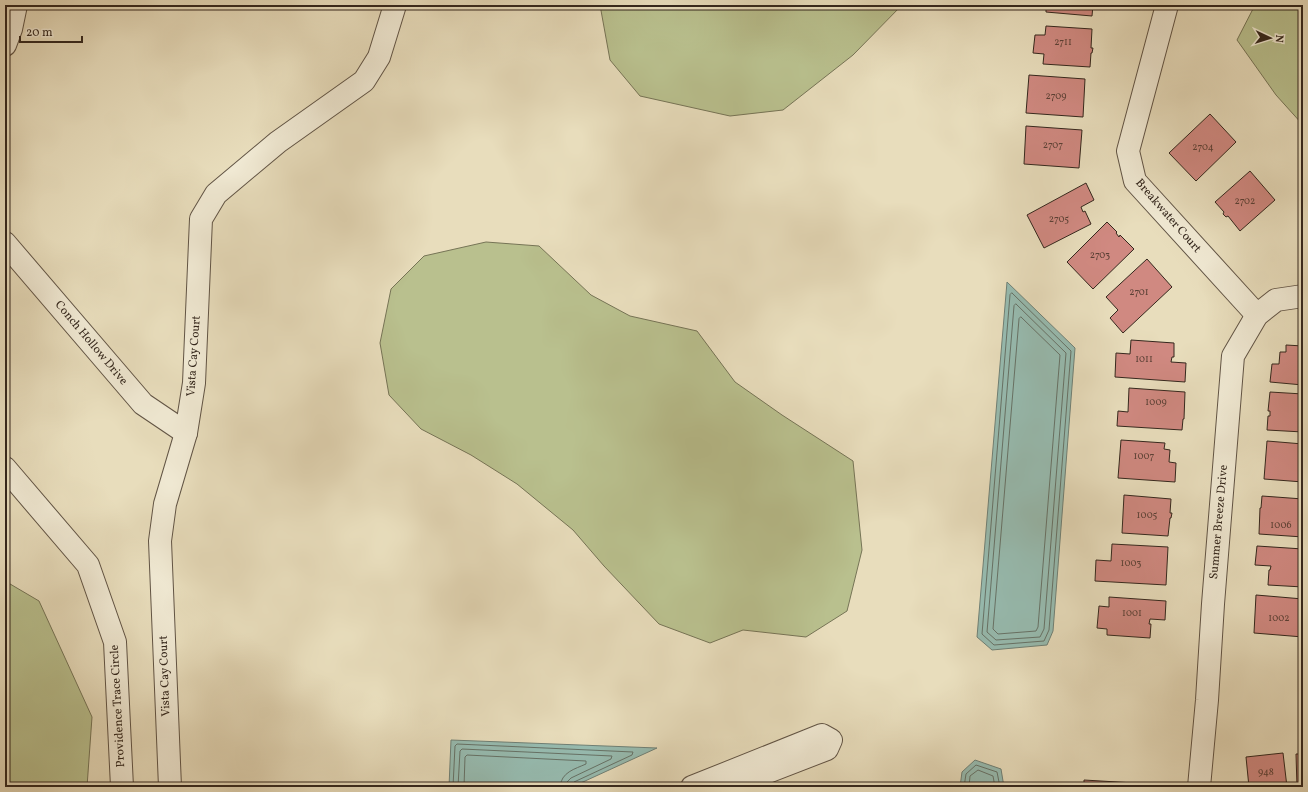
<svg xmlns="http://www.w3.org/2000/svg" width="1308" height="792" viewBox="0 0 1308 792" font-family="Vollkorn,serif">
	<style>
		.green { fill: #b9c08e; stroke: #767456 }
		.water { fill: #97bcb1; stroke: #6f8076 }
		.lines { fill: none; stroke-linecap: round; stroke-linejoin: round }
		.shore { stroke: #667267; stroke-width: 1 }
		.building { fill: #d08981; stroke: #34271d }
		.minor-casing { stroke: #615445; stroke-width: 24 }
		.minor { stroke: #f0e9d3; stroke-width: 22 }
		.labels { text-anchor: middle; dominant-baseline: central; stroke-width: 3.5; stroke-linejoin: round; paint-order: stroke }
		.number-label { font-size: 10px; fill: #5b4036 }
		.street-label { font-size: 12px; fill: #34271d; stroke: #f0e9d3 }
	</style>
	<rect width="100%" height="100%" fill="#e8ddbc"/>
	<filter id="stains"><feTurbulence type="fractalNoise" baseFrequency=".005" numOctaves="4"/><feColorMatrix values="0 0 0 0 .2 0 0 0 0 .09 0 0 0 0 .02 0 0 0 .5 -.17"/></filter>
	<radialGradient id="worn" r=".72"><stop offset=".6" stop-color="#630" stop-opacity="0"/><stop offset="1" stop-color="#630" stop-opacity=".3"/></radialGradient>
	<g class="green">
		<polygon points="600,5 902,5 853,55 783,110 730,116 640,96 610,60"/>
		<polygon points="1255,5 1303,5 1303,125 1276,95 1237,40"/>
		<polygon points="486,242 539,246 591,295 630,316 697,331 735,382 782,415 853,461 862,550 847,611 806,637 743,630 710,643 659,624 604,566 573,530 517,484 471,455 421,429 389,395 380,343 391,289 424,256"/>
		<polygon points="5,581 39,601 92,717 87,787 5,787"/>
	</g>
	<g class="water">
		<polygon points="1007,282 1075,348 1053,631 1047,645 992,650 977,637"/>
		<polygon points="451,740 657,748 572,787 449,787"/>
		<polygon points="975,760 1001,769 1004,787 960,787 962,772"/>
	</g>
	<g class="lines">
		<g class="shore">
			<polygon points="1012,293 1071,351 1049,630 1044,641 994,645 982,634 1010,295"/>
			<polygon points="1016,304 1066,353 1044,629 1040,637 996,640 987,632 1014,306"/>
			<polygon points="1021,317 1060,355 1038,627 1036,631 998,634 993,629 1019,319"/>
			<polyline points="453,787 455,746 457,744 633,752 632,755 574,782 572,784 571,787"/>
			<polyline points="458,787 460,751 462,749 612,756 611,759 571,778 567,782 566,787"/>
			<path d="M464,787L465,757L467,755L586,761V764C575,769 561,772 560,787"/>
			<polyline points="964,787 966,774 976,765 997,772 1000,787"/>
			<polyline points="969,787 970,776 978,770 993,776 995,787"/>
		</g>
	</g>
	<g class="building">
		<polygon points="1046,5 1093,5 1092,16 1046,12"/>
		<polygon points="1046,26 1092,29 1091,48 1093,48 1092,53 1091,53 1090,67 1043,64 1044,54 1033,53 1035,35 1045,35"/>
		<polygon points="1029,75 1085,79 1083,117 1026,113"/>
		<polygon points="1210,114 1236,142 1196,181 1169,153"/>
		<polygon points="1026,126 1082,130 1079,168 1024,164"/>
		<polygon points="1250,171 1275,200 1240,231 1228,216 1226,217 1223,214 1224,212 1215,202"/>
		<polygon points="1086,183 1094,200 1081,207 1083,212 1085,211 1091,224 1044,248 1027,215"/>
		<polygon points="1107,222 1117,232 1116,233 1119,237 1120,235 1134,249 1093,289 1067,262"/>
		<polygon points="1303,225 1303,249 1299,249"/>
		<polygon points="1147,259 1172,287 1123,333 1110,318 1118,310 1106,297"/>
		<polygon points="1131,340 1174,343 1174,357 1172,357 1171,362 1186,363 1185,382 1115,377 1116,353 1130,354"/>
		<polygon points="1286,345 1303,346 1303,385 1270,382 1272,364 1279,364 1280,352 1286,352"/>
		<polygon points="1129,388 1185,392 1184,419 1183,419 1182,430 1117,426 1118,411 1128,412"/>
		<polygon points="1270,392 1303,394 1303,432 1267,430 1268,416 1270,416 1270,411 1268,411"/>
		<polygon points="1121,440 1165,443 1164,449 1170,450 1169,462 1176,463 1175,482 1118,478"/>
		<polygon points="1267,441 1303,444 1303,482 1264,479"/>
		<polygon points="1124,495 1171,499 1170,513 1172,513 1171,518 1170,518 1168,536 1122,533"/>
		<polygon points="1262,496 1303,499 1303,537 1259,534 1260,508 1261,508"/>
		<polygon points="1112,544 1168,547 1166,585 1095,581 1096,560 1111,561"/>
		<polygon points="1257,546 1303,549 1303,587 1268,585 1269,570 1270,570 1271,566 1255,565"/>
		<polygon points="1256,595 1303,599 1303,637 1254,633"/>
		<polygon points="1109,597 1166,601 1165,620 1150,619 1149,624 1151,624 1150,638 1107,635 1107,629 1097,628 1099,606 1109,607"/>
		<polygon points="1283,753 1287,787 1249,787 1246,757"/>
		<polygon points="1296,754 1303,754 1303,787 1297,787"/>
		<polygon points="1084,780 1151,784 1151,787 1084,787"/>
	</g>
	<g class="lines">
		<g class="minor-casing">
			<g id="minor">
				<polyline points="1167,5 1128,151 1135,181 1257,315"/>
				<polyline points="5,45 11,29 16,5"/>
				<polyline points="5,243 143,404 186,433"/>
				<polyline points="5,468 88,565 115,642 122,787"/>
				<polyline points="170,787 160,541 165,504 186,433 194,383 201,219 216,194 278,142 364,81 379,57 395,5"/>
				<polyline points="692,787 822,735 831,740 827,749 729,787"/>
				<polyline points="1199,787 1207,700 1213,604 1233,356 1257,315 1276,300 1303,296"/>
			</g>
		</g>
		<use href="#minor" class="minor"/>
	</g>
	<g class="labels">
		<g class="number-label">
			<text x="1063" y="42">2711</text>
			<text x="1056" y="96">2709</text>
			<text x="1053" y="145">2707</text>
			<text x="1203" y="147">2704</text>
			<text x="1245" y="201">2702</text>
			<text x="1059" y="219">2705</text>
			<text x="1100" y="255">2703</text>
			<text x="1139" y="292">2701</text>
			<text x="1144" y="359">1011</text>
			<text x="1156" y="402">1009</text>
			<text x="1144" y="456">1007</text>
			<text x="1147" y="515">1005</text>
			<text x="1281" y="525">1006</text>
			<text x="1131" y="563">1003</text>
			<text x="1132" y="613">1001</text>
			<text x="1279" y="618">1002</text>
			<text x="1266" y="772">948</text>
		</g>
		<g class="street-label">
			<text transform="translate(1168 216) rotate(49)">Breakwater Court</text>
			<text transform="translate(91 343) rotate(50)">Conch Hollow Drive</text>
			<text transform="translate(194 356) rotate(-86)">Vista Cay Court</text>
			<text transform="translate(1219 522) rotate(-85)">Summer Breeze Drive</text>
			<text transform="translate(165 676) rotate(-92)">Vista Cay Court</text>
			<text transform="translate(118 706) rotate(-93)">Providence Trace Circle</text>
		</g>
	</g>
	<rect width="1308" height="792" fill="none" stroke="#e8ddbc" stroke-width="20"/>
	<rect x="6" y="6" width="1296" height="780" fill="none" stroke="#34271d" stroke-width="2"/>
	<rect x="10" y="10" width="1288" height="772" fill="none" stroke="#34271d"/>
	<g transform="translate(1270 38) rotate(94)" stroke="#f0e9d3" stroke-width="3" paint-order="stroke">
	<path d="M0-3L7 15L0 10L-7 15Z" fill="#34271d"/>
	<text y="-6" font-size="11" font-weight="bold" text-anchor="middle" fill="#34271d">N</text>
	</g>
	<path d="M20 36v6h62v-6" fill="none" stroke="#34271d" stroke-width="2"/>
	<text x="26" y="36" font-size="12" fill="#34271d" stroke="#f0e9d3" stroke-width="3" paint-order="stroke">20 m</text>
	<rect width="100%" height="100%" filter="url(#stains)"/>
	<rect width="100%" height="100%" fill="url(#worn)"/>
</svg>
